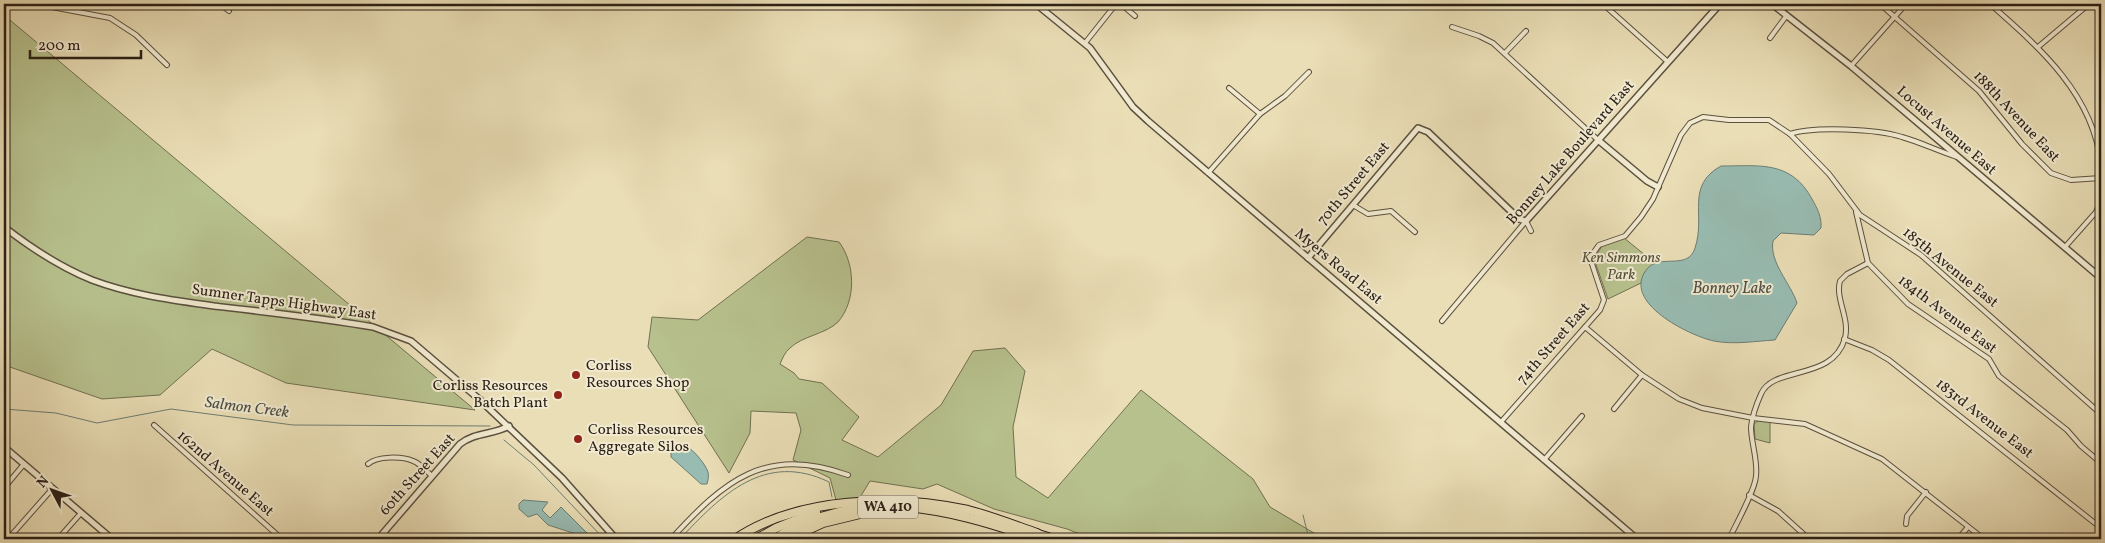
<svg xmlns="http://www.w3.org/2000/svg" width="2105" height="543" viewBox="0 0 2105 543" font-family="Vollkorn,serif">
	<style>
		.green { fill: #b7c18d; stroke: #717052 }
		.water { fill: #98bcb2; stroke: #6c7e74 }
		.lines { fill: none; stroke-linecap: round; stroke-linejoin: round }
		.stream { stroke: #6c7e74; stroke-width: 1 }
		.minor-casing { stroke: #5b503f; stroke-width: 6 }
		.tertiary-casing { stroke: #5b503f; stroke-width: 8 }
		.trunk-casing { stroke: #2b2017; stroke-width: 9 }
		.motorway-casing { stroke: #2b2017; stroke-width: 10 }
		.minor { stroke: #f1ead0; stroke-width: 4 }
		.tertiary { stroke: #f1ead0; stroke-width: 5 }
		.trunk { stroke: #eadeb6; stroke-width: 7 }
		.motorway { stroke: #eadeb6; stroke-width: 8 }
		.poi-dot { fill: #8f2418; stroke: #f1ead0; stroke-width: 2 }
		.labels { text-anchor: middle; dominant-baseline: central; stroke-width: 4; stroke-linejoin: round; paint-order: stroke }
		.shield { fill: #f1ead0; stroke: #665d4e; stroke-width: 1 }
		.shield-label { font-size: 14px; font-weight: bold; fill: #2b2017 }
		.street-label { font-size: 15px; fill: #2b2017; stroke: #f1ead0 }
		.park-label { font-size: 15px; font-style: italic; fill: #55503a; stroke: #f1ead0 }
		.poi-label { font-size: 15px; fill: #2b2017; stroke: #f1ead0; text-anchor: start }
		.water-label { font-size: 16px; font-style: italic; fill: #4c4f46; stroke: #f1ead0 }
	</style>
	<rect width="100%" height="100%" fill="#eadeb6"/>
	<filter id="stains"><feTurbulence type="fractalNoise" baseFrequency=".004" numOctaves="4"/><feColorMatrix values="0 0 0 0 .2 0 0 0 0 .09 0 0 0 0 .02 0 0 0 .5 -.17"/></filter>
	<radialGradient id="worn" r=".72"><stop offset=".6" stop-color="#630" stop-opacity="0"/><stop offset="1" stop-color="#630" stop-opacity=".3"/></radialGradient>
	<g class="green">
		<polygon points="4,15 475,410 286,383 212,349 160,395 102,399 4,365"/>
		<path d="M807,237L839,242C855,263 857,300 838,322C826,334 802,336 790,348C785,352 782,359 780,364L794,373L799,379L822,383L859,417L842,440L878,457L941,405L973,351L1005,348L1025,371L1013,427L1016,477L1048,498L1141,390L1253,479L1270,507L1324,539H1092L1067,529L994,509L937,484L923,489L870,481L859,499L836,500L830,478L793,460L801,430L796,413L751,411L750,433L729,473L648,347L652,317L698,320Z"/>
		<polygon points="1624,238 1655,263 1644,273 1641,283 1608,299 1594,259 1602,246"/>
		<polygon points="1759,420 1770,421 1770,443 1755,439 1754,424"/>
	</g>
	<g class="water">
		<path d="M1721,166C1759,166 1791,160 1812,199C1817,208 1822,217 1821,228L1814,235L1781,233L1773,241C1769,262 1791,284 1797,303L1775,340C1756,341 1734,345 1714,341C1690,336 1620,302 1647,269C1660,253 1688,271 1695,248C1706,215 1685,186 1721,166Z"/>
		<path d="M680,443C690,445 705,463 708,472C709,476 708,480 707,484H701L671,457V453Z"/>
		<polygon points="523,500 548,502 542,510 550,518 561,507 593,539 582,539 573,533 548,525 537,514 528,517 519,509 519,504"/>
	</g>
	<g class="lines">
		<g class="stream">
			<polyline points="4,409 56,413 97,423 171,409 293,425 490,426"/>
			<polyline points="504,440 534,465 604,539"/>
			<polyline points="1303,515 1309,539"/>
			<path d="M680,539C721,495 765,451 829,482L832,497"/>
		</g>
		<g class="minor-casing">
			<g id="minor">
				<polyline points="36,4 110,18 136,35 167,65"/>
				<polyline points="220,4 229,11"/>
				<polyline points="1121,4 1135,16"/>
				<polyline points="1603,4 1668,62"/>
				<polyline points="1880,4 1979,91 2022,144 2051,173 2071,180 2101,178"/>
				<path d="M1990,4C2040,48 2093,94 2101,164"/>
				<polyline points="2094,4 2101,14"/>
				<polyline points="1452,27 1479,36 1493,43 1598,140"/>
				<polyline points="1770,38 1787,15"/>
				<polyline points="1085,43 1116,4"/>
				<polyline points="2038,47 2089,4"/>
				<polyline points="1505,53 1526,31"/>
				<polyline points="1851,66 1906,4"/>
				<polyline points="1229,88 1260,114"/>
				<path d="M1790,134C1814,126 1877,129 1902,137C1920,142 1938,151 1957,157"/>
				<polyline points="1208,173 1260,114 1285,96 1309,72"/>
				<polyline points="1353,205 1368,214 1391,211 1415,232"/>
				<polyline points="1856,212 1868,263"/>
				<polyline points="2065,247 2096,212 2101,200"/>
				<polyline points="1868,263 1908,304 1989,359 1999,376 2067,430 2081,446 2101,463"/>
				<polyline points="1442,321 1526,221 1531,231"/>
				<polyline points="1585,327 1642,375 1679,399 1702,408 1753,418 1805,424 1882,459 1984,539"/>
				<polyline points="1844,339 1872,350 1889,360 2101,528"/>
				<polyline points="1614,409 1642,375"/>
				<polyline points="1501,422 1600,310 1604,300 1592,264 1594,252 1599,245 1625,236 1641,217 1653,199 1681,135 1690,123 1703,117 1729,120 1769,120 1790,134 1829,174 1860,215 1921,255 2101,414"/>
				<polyline points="154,425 282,539"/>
				<polyline points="1544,460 1582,416"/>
				<path d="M368,464C377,456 402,456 413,461C420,463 426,471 432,476"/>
				<polyline points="4,488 24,464"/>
				<polyline points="1749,495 1778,511 1809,539"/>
				<polyline points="1906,524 1907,516 1926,492"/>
				<polyline points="8,539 53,488"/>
				<polyline points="58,539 81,513"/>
				<path d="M671,539C724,481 765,445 848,475"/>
				<path d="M1729,539C1736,524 1755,491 1756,476C1758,460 1751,443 1751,427C1752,417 1757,403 1761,394C1773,365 1833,382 1845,338C1850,318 1835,299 1840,281L1847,274L1868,263"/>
				<polyline points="1958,539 1968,527"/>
			</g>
		</g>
		<g class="tertiary-casing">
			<g id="tertiary">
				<polyline points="1036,4 1090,48 1133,107 1148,121 1637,539"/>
				<polyline points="1772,4 1851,66 2101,278"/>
				<polyline points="1598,140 1647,181 1658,187"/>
				<path d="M4,227C31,248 60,267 92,280C132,295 172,300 214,306C267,312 321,318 373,327L411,341L479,399L562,478L616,539"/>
				<polyline points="1308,258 1418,128 1428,132 1519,219 1526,221 1720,4"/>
				<polyline points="4,447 112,539"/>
				<path d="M378,539L460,444C475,432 493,435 509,426"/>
			</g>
		</g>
		<g class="trunk-casing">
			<polyline id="trunk" points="1037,533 1056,539"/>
		</g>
		<g class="motorway-casing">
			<g id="motorway">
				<path d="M735,539C797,497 896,494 968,510C991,516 1014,525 1037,533"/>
				<polyline points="756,539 776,528 816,512"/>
				<path d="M774,539C861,485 945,508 1034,538"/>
				<polyline points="788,539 823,523 860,514"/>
			</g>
		</g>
		<use href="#minor" class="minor"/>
		<use href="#tertiary" class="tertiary"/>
		<use href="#trunk" class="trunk"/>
		<use href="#motorway" class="motorway"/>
	</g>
	<g class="poi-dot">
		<circle cx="576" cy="375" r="5"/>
		<circle cx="558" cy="395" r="5"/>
		<circle cx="578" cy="439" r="5"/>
	</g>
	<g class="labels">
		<rect class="shield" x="858" y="495.5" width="60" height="23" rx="4"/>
		<g class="shield-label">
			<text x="888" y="507">WA 410</text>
		</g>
		<g class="street-label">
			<text transform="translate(2016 117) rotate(47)">188th Avenue East</text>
			<text transform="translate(1946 131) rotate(41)">Locust Avenue East</text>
			<text transform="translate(1571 153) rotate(-49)">Bonney Lake Boulevard East</text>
			<text transform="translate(1354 184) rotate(-50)">70th Street East</text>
			<text transform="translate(1338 267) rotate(40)">Myers Road East</text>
			<text transform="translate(1950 268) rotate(39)">185th Avenue East</text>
			<text transform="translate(284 303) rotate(8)">Sumner Tapps Highway East</text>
			<text transform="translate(1947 315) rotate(37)">184th Avenue East</text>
			<text transform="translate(1554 344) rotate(-49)">74th Street East</text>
			<text transform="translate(1984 419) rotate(38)">183rd Avenue East</text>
			<text transform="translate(225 474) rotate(41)">162nd Avenue East</text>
			<text transform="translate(418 475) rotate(-48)">60th Street East</text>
		</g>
		<g class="park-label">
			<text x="1621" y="258">Ken Simmons<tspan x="1621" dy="17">Park</tspan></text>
		</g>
		<g class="poi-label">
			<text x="586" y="366">Corliss<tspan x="586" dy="17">Resources Shop</tspan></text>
			<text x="548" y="386" text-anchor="end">Corliss Resources<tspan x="548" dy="17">Batch Plant</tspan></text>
			<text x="588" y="430">Corliss Resources<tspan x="588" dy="17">Aggregate Silos</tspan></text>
		</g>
		<g class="water-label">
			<text x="1732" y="289">Bonney Lake</text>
			<text transform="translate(247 408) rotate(7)">Salmon Creek</text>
		</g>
	</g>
	<rect width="2105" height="543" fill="none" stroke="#eadeb6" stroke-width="20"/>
	<rect x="5" y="5" width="2095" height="533" fill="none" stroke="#2b2017" stroke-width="2.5"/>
	<rect x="10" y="10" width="2085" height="523" fill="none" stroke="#2b2017"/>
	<g transform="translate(52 490) rotate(311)" stroke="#f1ead0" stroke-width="4" paint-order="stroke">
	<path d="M0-4L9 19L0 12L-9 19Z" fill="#2b2017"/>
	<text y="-8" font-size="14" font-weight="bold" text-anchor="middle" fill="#2b2017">N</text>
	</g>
	<path d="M30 50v8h111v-8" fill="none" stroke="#2b2017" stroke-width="2.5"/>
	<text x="38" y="50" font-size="15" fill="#2b2017" stroke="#f1ead0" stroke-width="4" paint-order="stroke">200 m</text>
	<rect width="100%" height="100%" filter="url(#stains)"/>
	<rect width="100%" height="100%" fill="url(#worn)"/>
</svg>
